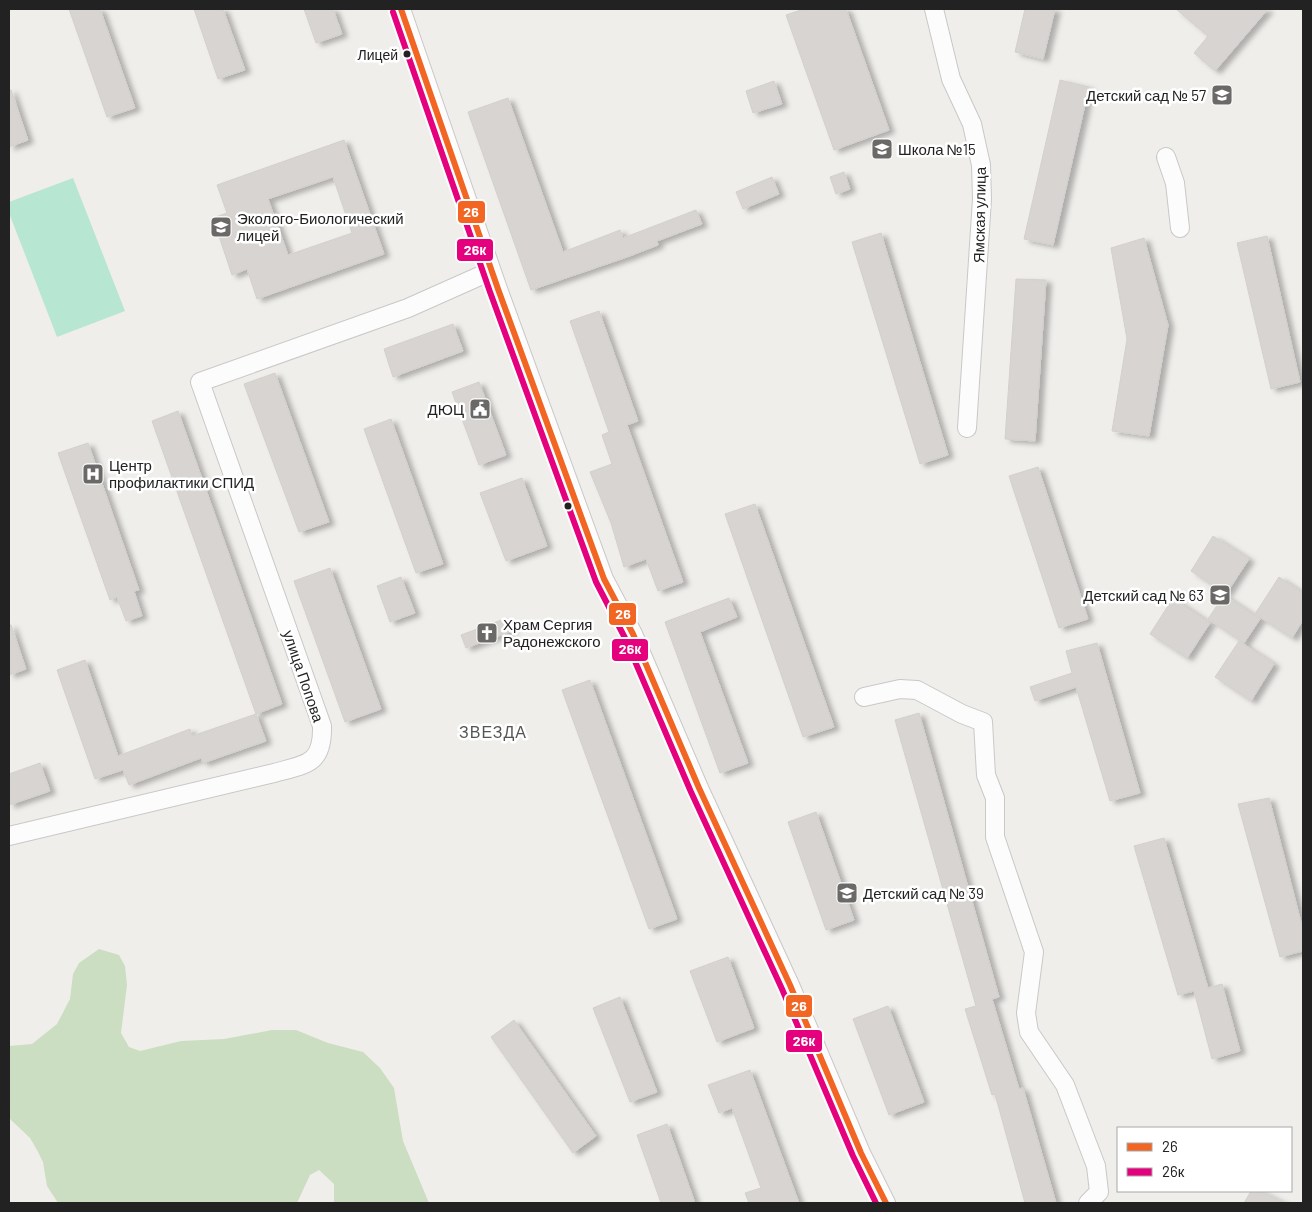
<svg xmlns="http://www.w3.org/2000/svg" width="1312" height="1212" viewBox="0 0 1312 1212" font-family="Barlow,sans-serif">
	<style>
		.forest { fill: #cbdec1 }
		.pitch { fill: #b7e6d2 }
		.building { fill: #d7d4d2; stroke: #d3d0cc; fill-rule: evenodd; filter: url(#shadow) }
		.lines { fill: none; stroke-linecap: round; stroke-linejoin: round }
		.minor-casing { stroke: #c9c8c7; stroke-width: 20 }
		.minor { stroke: #fdfcfc; stroke-width: 18 }
		.bus-1-casing { stroke: #fff; stroke-width: 10 }
		.bus-2-casing { stroke: #fff; stroke-width: 10 }
		.bus-1 { stroke: #f26522; stroke-width: 6 }
		.bus-2 { stroke: #e5007d; stroke-width: 6 }
		.bus-dot { fill: #222; stroke: #fff; stroke-width: 2 }
		.labels { text-anchor: middle; dominant-baseline: central; stroke-width: 5; stroke-linejoin: round; paint-order: stroke }
		.bus-label { font-size: 14px; fill: #222; stroke: #fff; text-anchor: end }
		.poi-label { font-size: 15px; fill: #222; stroke: #fff; text-anchor: start }
		.street-label { font-size: 15px; fill: #222; stroke: #fff }
		.neighbourhood-label { font-size: 16px; letter-spacing: 1px; fill: #555; stroke: #fff }
		.line-badge { stroke: #fff; stroke-width: 2 }
		.badge-label { font-size: 14px; text-anchor: middle; font-weight: bold; fill: #fff }
	</style>
	<defs>
		<filter id="shadow"><feDropShadow dx="5.5" dy="3" stdDeviation="2.5" flood-color="#0004"/></filter>
	</defs>
	<rect width="100%" height="100%" fill="#f0eeeb"/>
	<polygon class="forest" points="99,949 119,955 125,966 127,985 121,1033 129,1047 140,1051 181,1041 224,1039 272,1030 296,1030 328,1043 363,1052 380,1068 394,1088 403,1141 429,1203 334,1203 334,1184 319,1170 310,1175 297,1203 58,1203 47,1186 43,1162 37,1150 30,1138 9,1118 9,1046 32,1044 57,1024 70,999 73,974 79,963"/>
	<polygon class="pitch" points="73,178 125,311 57,337 9,213 9,202"/>
	<g class="building">
		<polygon points="69,9 100,9 135,108 107,117"/>
		<polygon points="194,9 223,9 245,70 218,79"/>
		<polygon points="304,9 333,9 342,34 316,43"/>
		<polygon points="804,9 846,9 889,130 834,150 786,15"/>
		<polygon points="1025,9 1055,9 1043,59 1015,52"/>
		<polygon points="1176,9 1268,9 1215,71 1194,53 1208,36"/>
		<polygon points="1060,80 1089,87 1053,245 1024,239"/>
		<polygon points="774,81 782,104 753,113 746,91"/>
		<polygon points="9,90 11,90 28,140 9,147"/>
		<polygon points="508,98 563,252 620,230 623,238 696,210 702,224 657,241 658,245 630,256 531,290 468,112"/>
		<path d="M344,140L384,254L257,299L247,269L232,275L213,218L227,213L217,185ZM333,177L352,233L288,255L268,199Z"/>
		<polygon points="844,172 850,189 836,194 830,177"/>
		<polygon points="772,177 779,194 743,209 736,192"/>
		<polygon points="881,233 948,455 920,464 852,242"/>
		<polygon points="1267,236 1300,382 1271,389 1237,243"/>
		<polygon points="1144,238 1168,325 1149,436 1112,431 1127,339 1111,248"/>
		<polygon points="1016,279 1046,280 1035,441 1005,439"/>
		<polygon points="599,311 638,421 627,425 683,582 658,591 646,559 624,567 611,523 590,472 612,464 602,435 609,432 570,321"/>
		<polygon points="453,324 463,351 393,377 384,349"/>
		<polygon points="275,373 329,522 299,532 244,384"/>
		<polygon points="479,382 506,455 479,465 452,392"/>
		<polygon points="178,411 282,704 256,714 152,421"/>
		<polygon points="391,419 443,564 416,573 364,429"/>
		<polygon points="88,443 139,590 134,591 142,616 126,621 117,597 110,600 58,453"/>
		<polygon points="1038,467 1088,619 1059,628 1009,476"/>
		<polygon points="522,478 547,546 506,561 480,493"/>
		<polygon points="755,504 834,727 803,737 725,514"/>
		<polygon points="1213,536 1249,559 1226,594 1191,571"/>
		<polygon points="330,568 381,709 345,722 294,581"/>
		<polygon points="401,577 415,613 390,622 377,586"/>
		<polygon points="1279,577 1303,593 1303,620 1292,638 1255,614"/>
		<polygon points="1224,595 1260,619 1244,643 1208,619"/>
		<polygon points="729,598 737,617 700,632 748,763 720,773 665,622"/>
		<polygon points="1173,598 1210,623 1187,658 1150,634"/>
		<polygon points="507,618 512,631 466,648 461,635"/>
		<polygon points="9,625 11,625 26,669 9,675"/>
		<polygon points="1239,641 1274,664 1251,701 1215,677"/>
		<polygon points="1097,643 1140,793 1110,801 1076,687 1035,701 1030,687 1072,673 1066,651"/>
		<polygon points="85,660 118,756 190,729 192,736 256,714 266,741 203,763 201,758 129,785 123,770 95,779 57,670"/>
		<polygon points="590,680 677,919 649,929 562,690"/>
		<polygon points="919,713 999,997 992,999 1019,1089 1023,1088 1056,1203 1025,1203 995,1094 992,1095 965,1009 976,1006 895,720"/>
		<polygon points="40,763 50,791 9,805 9,774"/>
		<polygon points="1269,798 1303,930 1303,951 1280,957 1238,804"/>
		<polygon points="816,812 854,920 826,930 788,822"/>
		<polygon points="1164,838 1208,988 1222,984 1240,1051 1212,1059 1194,991 1178,995 1134,846"/>
		<polygon points="728,957 754,1028 717,1042 690,971"/>
		<polygon points="620,997 657,1092 630,1102 593,1008"/>
		<polygon points="888,1006 924,1102 889,1115 853,1019"/>
		<polygon points="514,1020 596,1136 573,1153 491,1037"/>
		<polygon points="750,1070 799,1203 749,1203 745,1193 761,1188 732,1108 719,1113 708,1085"/>
		<polygon points="667,1124 695,1203 661,1203 637,1135"/>
		<polygon points="1251,1191 1261,1191 1285,1203 1244,1203"/>
	</g>
	<g class="lines">
		<g class="minor-casing">
			<g id="minor">
				<polyline points="401,9 498,289 604,579 633,634 699,788 790,985 861,1153 886,1203"/>
				<polyline points="934,9 951,79 972,124 981,165 982,199 967,428"/>
				<polyline points="1166,157 1175,183 1180,228"/>
				<polyline points="864,697 900,689 917,690 962,714 983,722 986,775 995,798 995,837 1034,952 1026,1013 1029,1032 1065,1085 1096,1166 1099,1192 1088,1203"/>
				<path d="M9,836L274,773C307,764 323,764 322,726L200,382L408,308L491,271"/>
			</g>
		</g>
		<use href="#minor" class="minor"/>
		<g class="bus-1-casing">
			<polyline id="bus-1" points="401,9 498,289 604,579 633,634 699,788 790,985 861,1153 886,1203"/>
		</g>
		<g class="bus-2-casing">
			<polyline id="bus-2" points="393,12 490,292 596,582 625,638 691,792 782,989 853,1156 876,1203"/>
		</g>
		<use href="#bus-1" class="bus-1"/>
		<use href="#bus-2" class="bus-2"/>
	</g>
	<defs>
		<g id="school-square" transform="scale(1.125)"><rect x="-9" y="-9" width="18" height="18" rx="4" fill="#6a6968" stroke="#fff"/><path d="M0-5L7-2L0 1L-7-2ZM-4 1L0 2.5L4 1V4Q0 6-4 4Z" fill="#fff"/></g>
		<g id="civic-square" transform="scale(1.125)"><rect x="-9" y="-9" width="18" height="18" rx="4" fill="#6a6968" stroke="#fff"/><path d="M-.6-6.5H3V-4.5H.6V-3L4-1V1h2V6H-6V1h2V-1L-.6-3ZM-1.2 2.5V6h2.4V2.5Z" fill="#fff"/></g>
		<g id="hospital-square" transform="scale(1.125)"><rect x="-9" y="-9" width="18" height="18" rx="4" fill="#6a6968" stroke="#fff"/><path d="M-5-5h3v3.5h4V-5h3V5h-3V1.5h-4V5h-3Z" fill="#fff"/></g>
		<g id="church-square" transform="scale(1.125)"><rect x="-9" y="-9" width="18" height="18" rx="4" fill="#6a6968" stroke="#fff"/><path d="M-1.2-6h2.4v3.5h3.3v2.4h-3.3V6h-2.4V-.1h-3.3v-2.4h3.3Z" fill="#fff"/></g>
	</defs>
	<g fill-rule="evenodd">
		<use href="#school-square" x="1222" y="95"/>
		<use href="#school-square" x="882" y="149"/>
		<use href="#school-square" x="221" y="227"/>
		<use href="#civic-square" x="480" y="409"/>
		<use href="#hospital-square" x="93" y="474"/>
		<use href="#school-square" x="1220" y="595"/>
		<use href="#church-square" x="487" y="633"/>
		<use href="#school-square" x="847" y="893"/>
	</g>
	<g class="bus-dot">
		<circle cx="407" cy="54" r="4.5"/>
		<circle cx="568" cy="506" r="4.5"/>
	</g>
	<g class="labels">
		<g class="bus-label">
			<text x="398" y="54">Лицей</text>
		</g>
		<g class="poi-label">
			<text x="1206" y="95" text-anchor="end">Детский сад № 57</text>
			<text x="898" y="149">Школа №15</text>
			<text x="237" y="218">Эколого-Биологический<tspan x="237" dy="17">лицей</tspan></text>
			<text x="464" y="409" text-anchor="end">ДЮЦ</text>
			<text x="109" y="465">Центр<tspan x="109" dy="17">профилактики СПИД</tspan></text>
			<text x="1204" y="595" text-anchor="end">Детский сад № 63</text>
			<text x="503" y="624">Храм Сергия<tspan x="503" dy="17">Радонежского</tspan></text>
			<text x="863" y="893">Детский сад № 39</text>
		</g>
		<g class="street-label">
			<text transform="translate(979 215) rotate(-89)">Ямская улица</text>
			<text transform="translate(304 676) rotate(71)">улица Попова</text>
		</g>
		<g class="neighbourhood-label">
			<text x="493" y="731">ЗВЕЗДА</text>
		</g>
	</g>
	<g class="line-badge">
		<rect x="457" y="200" width="29" height="24" rx="5" fill="#f26522"/>
		<rect x="456" y="238" width="38" height="24" rx="5" fill="#e5007d"/>
		<rect x="608" y="602" width="29" height="24" rx="5" fill="#f26522"/>
		<rect x="611" y="638" width="38" height="24" rx="5" fill="#e5007d"/>
		<rect x="785" y="994" width="28" height="24" rx="5" fill="#f26522"/>
		<rect x="785" y="1029" width="38" height="24" rx="5" fill="#e5007d"/>
	</g>
	<g class="badge-label">
		<text x="471" y="217">26</text>
		<text x="475" y="255">26к</text>
		<text x="623" y="619">26</text>
		<text x="630" y="654">26к</text>
		<text x="799" y="1011">26</text>
		<text x="804" y="1046">26к</text>
	</g>
	<rect width="1312" height="1212" fill="none" stroke="#222222" stroke-width="20"/>
	<rect x="1117" y="1127" width="175" height="65" fill="#ffffff" stroke="#a7a7a7"/>
	<rect x="1127" y="1143" width="25" height="8" fill="#f26522" stroke="#a7a7a7"/>
	<text x="1162" y="1152" font-size="15" fill="#222222">26</text>
	<rect x="1127" y="1168" width="25" height="8" fill="#e5007d" stroke="#a7a7a7"/>
	<text x="1162" y="1177" font-size="15" fill="#222222">26к</text>
</svg>
